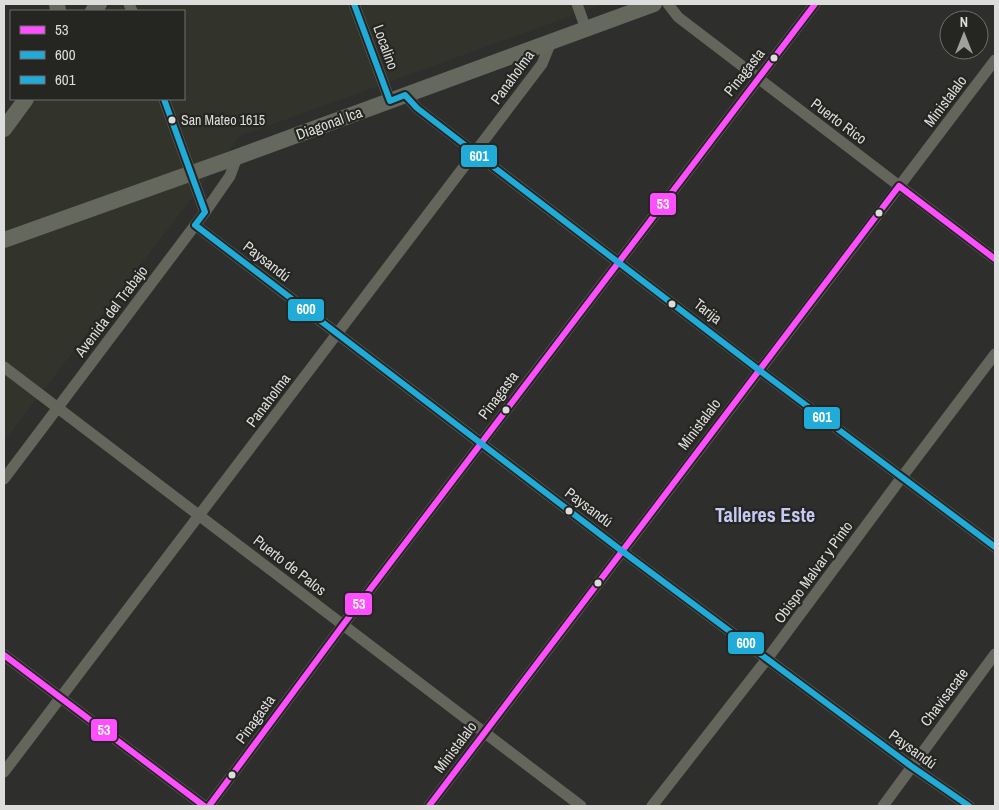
<svg xmlns="http://www.w3.org/2000/svg" width="999" height="810" viewBox="0 0 999 810" font-family="'Archivo Narrow',sans-serif">
	<style>
		.built { fill: #32342c }
		.lines { fill: none; stroke-linecap: round; stroke-linejoin: round }
		.minor { stroke: #64665c; stroke-width: 11 }
		.secondary { stroke: #65685d; stroke-width: 16 }
		.bus-1-casing { stroke: #252522; stroke-width: 10 }
		.bus-2-casing { stroke: #252522; stroke-width: 10 }
		.bus-3-casing { stroke: #252522; stroke-width: 10 }
		.bus-1 { stroke: #fe4fff; stroke-width: 6 }
		.bus-2 { stroke: #20abd8; stroke-width: 6 }
		.bus-3 { stroke: #20abd8; stroke-width: 6 }
		.bus-dot { fill: #dddedc; stroke: #252522; stroke-width: 2 }
		.labels { text-anchor: middle; dominant-baseline: central; stroke-width: 4.5; stroke-linejoin: round; paint-order: stroke }
		.bus-label { font-size: 14px; fill: #dddedc; stroke: #252522; text-anchor: start }
		.street-label { font-size: 15px; fill: #dddedc; stroke: #252522 }
		.district-label { font-size: 20px; font-weight: bold; fill: #c6c9f4; stroke: #252522 }
		.line-badge { stroke: #252522; stroke-width: 2 }
		.badge-label { font-size: 14px; text-anchor: middle; font-weight: bold; fill: #fff }
	</style>
	<rect width="100%" height="100%" fill="#2e2e2d"/>
	<polygon class="built" points="112,4 604,4 240,136 4,441 4,139 36,99 184,99 184,11 106,11"/>
	<g class="lines">
		<g class="minor">
			<polyline points="129,4 132,11"/>
			<polyline points="354,4 390,101"/>
			<polyline points="577,4 586,29"/>
			<polyline points="668,4 678,17 995,259"/>
			<polyline points="405,95 417,108 474,152 759,370 995,547"/>
			<polyline points="164,99 205,212"/>
			<polyline points="195,225 622,551 911,766 969,806"/>
			<polyline points="4,367 581,806"/>
			<polyline points="4,479 205,212 230,176 237,157"/>
			<polyline points="4,655 204,806"/>
			<polyline points="4,772 542,64 551,42"/>
			<polyline points="209,806 343,625 815,4"/>
			<polyline points="429,806 995,60"/>
			<polyline points="652,806 767,659 902,477 995,354"/>
			<polyline points="883,806 995,654"/>
		</g>
		<g class="secondary">
			<polyline points="57,4 58,11"/>
			<polyline points="93,11 99,4"/>
			<polyline points="4,129 26,99"/>
			<polyline points="4,240 237,157 654,4"/>
		</g>
		<g class="bus-1-casing">
			<g id="bus-1">
				<polyline points="4,655 204,806"/>
				<polyline points="209,806 343,625 815,4"/>
				<polyline points="429,806 899,186 995,259"/>
			</g>
		</g>
		<g class="bus-2-casing">
			<polyline id="bus-2" points="164,99 205,212 195,225 622,551 911,766 969,806"/>
		</g>
		<g class="bus-3-casing">
			<polyline id="bus-3" points="354,4 390,101 405,95 417,108 474,152 759,370 995,547"/>
		</g>
		<use href="#bus-1" class="bus-1"/>
		<use href="#bus-2" class="bus-2"/>
		<use href="#bus-3" class="bus-3"/>
	</g>
	<g class="bus-dot">
		<circle cx="774" cy="58" r="4.5"/>
		<circle cx="172" cy="120" r="4.5"/>
		<circle cx="879" cy="213" r="4.5"/>
		<circle cx="672" cy="304" r="4.5"/>
		<circle cx="506" cy="410" r="4.5"/>
		<circle cx="569" cy="511" r="4.5"/>
		<circle cx="598" cy="583" r="4.5"/>
		<circle cx="232" cy="775" r="4.5"/>
	</g>
	<g class="labels">
		<g class="bus-label">
			<text x="181" y="120">San Mateo 1615</text>
		</g>
		<g class="street-label">
			<text transform="translate(386 47) rotate(70)">Localino</text>
			<text transform="translate(744 72) rotate(-52)">Pinagasta</text>
			<text transform="translate(512 77) rotate(-54)">Panaholma</text>
			<text transform="translate(945 101) rotate(-53)">Ministalalo</text>
			<text transform="translate(839 121) rotate(37)">Puerto Rico</text>
			<text transform="translate(329 123) rotate(-20)">Diagonal Ica</text>
			<text transform="translate(267 261) rotate(38)">Paysandú</text>
			<text transform="translate(111 311) rotate(-53)">Avenida del Trabajo</text>
			<text transform="translate(708 311) rotate(38)">Tarija</text>
			<text transform="translate(498 395) rotate(-53)">Pinagasta</text>
			<text transform="translate(268 400) rotate(-53)">Panaholma</text>
			<text transform="translate(699 424) rotate(-53)">Ministalalo</text>
			<text transform="translate(589 507) rotate(37)">Paysandú</text>
			<text transform="translate(290 565) rotate(38)">Puerto de Palos</text>
			<text transform="translate(813 572) rotate(-54)">Obispo Malvar y Pinto</text>
			<text transform="translate(944 697) rotate(-53)">Chavisacate</text>
			<text transform="translate(255 719) rotate(-54)">Pinagasta</text>
			<text transform="translate(455 747) rotate(-53)">Ministalalo</text>
			<text transform="translate(913 749) rotate(36)">Paysandú</text>
		</g>
		<g class="district-label">
			<text x="765" y="514">Talleres Este</text>
		</g>
	</g>
	<g class="line-badge">
		<rect x="460" y="144" width="38" height="24" rx="5" fill="#20abd8"/>
		<rect x="649" y="192" width="28" height="24" rx="5" fill="#fe4fff"/>
		<rect x="287" y="298" width="38" height="24" rx="5" fill="#20abd8"/>
		<rect x="803" y="406" width="38" height="24" rx="5" fill="#20abd8"/>
		<rect x="344" y="592" width="29" height="24" rx="5" fill="#fe4fff"/>
		<rect x="727" y="631" width="38" height="24" rx="5" fill="#20abd8"/>
		<rect x="90" y="718" width="28" height="24" rx="5" fill="#fe4fff"/>
	</g>
	<g class="badge-label">
		<text x="479" y="161">601</text>
		<text x="663" y="209">53</text>
		<text x="306" y="314">600</text>
		<text x="822" y="422">601</text>
		<text x="359" y="609">53</text>
		<text x="746" y="648">600</text>
		<text x="104" y="735">53</text>
	</g>
	<rect width="999" height="810" fill="none" stroke="#dddedc" stroke-width="10"/>
	<rect x="10" y="10" width="175" height="90" fill="#252522" stroke="#6f6f6c"/>
	<rect x="20" y="26" width="25" height="8" fill="#fe4fff" stroke="#6f6f6c"/>
	<text x="55" y="35" font-size="15" fill="#dddedc">53</text>
	<rect x="20" y="51" width="25" height="8" fill="#20abd8" stroke="#6f6f6c"/>
	<text x="55" y="60" font-size="15" fill="#dddedc">600</text>
	<rect x="20" y="76" width="25" height="8" fill="#20abd8" stroke="#6f6f6c"/>
	<text x="55" y="85" font-size="15" fill="#dddedc">601</text>
	<g transform="translate(964 35)"><circle r="24" fill="#252522" stroke="#6f6f6c"/>
	<path d="M0-4L9 19L0 12L-9 19Z" fill="#a0a09f"/>
	<text y="-8" font-size="14" font-weight="bold" text-anchor="middle" fill="#dddedc">N</text>
	</g>
</svg>
